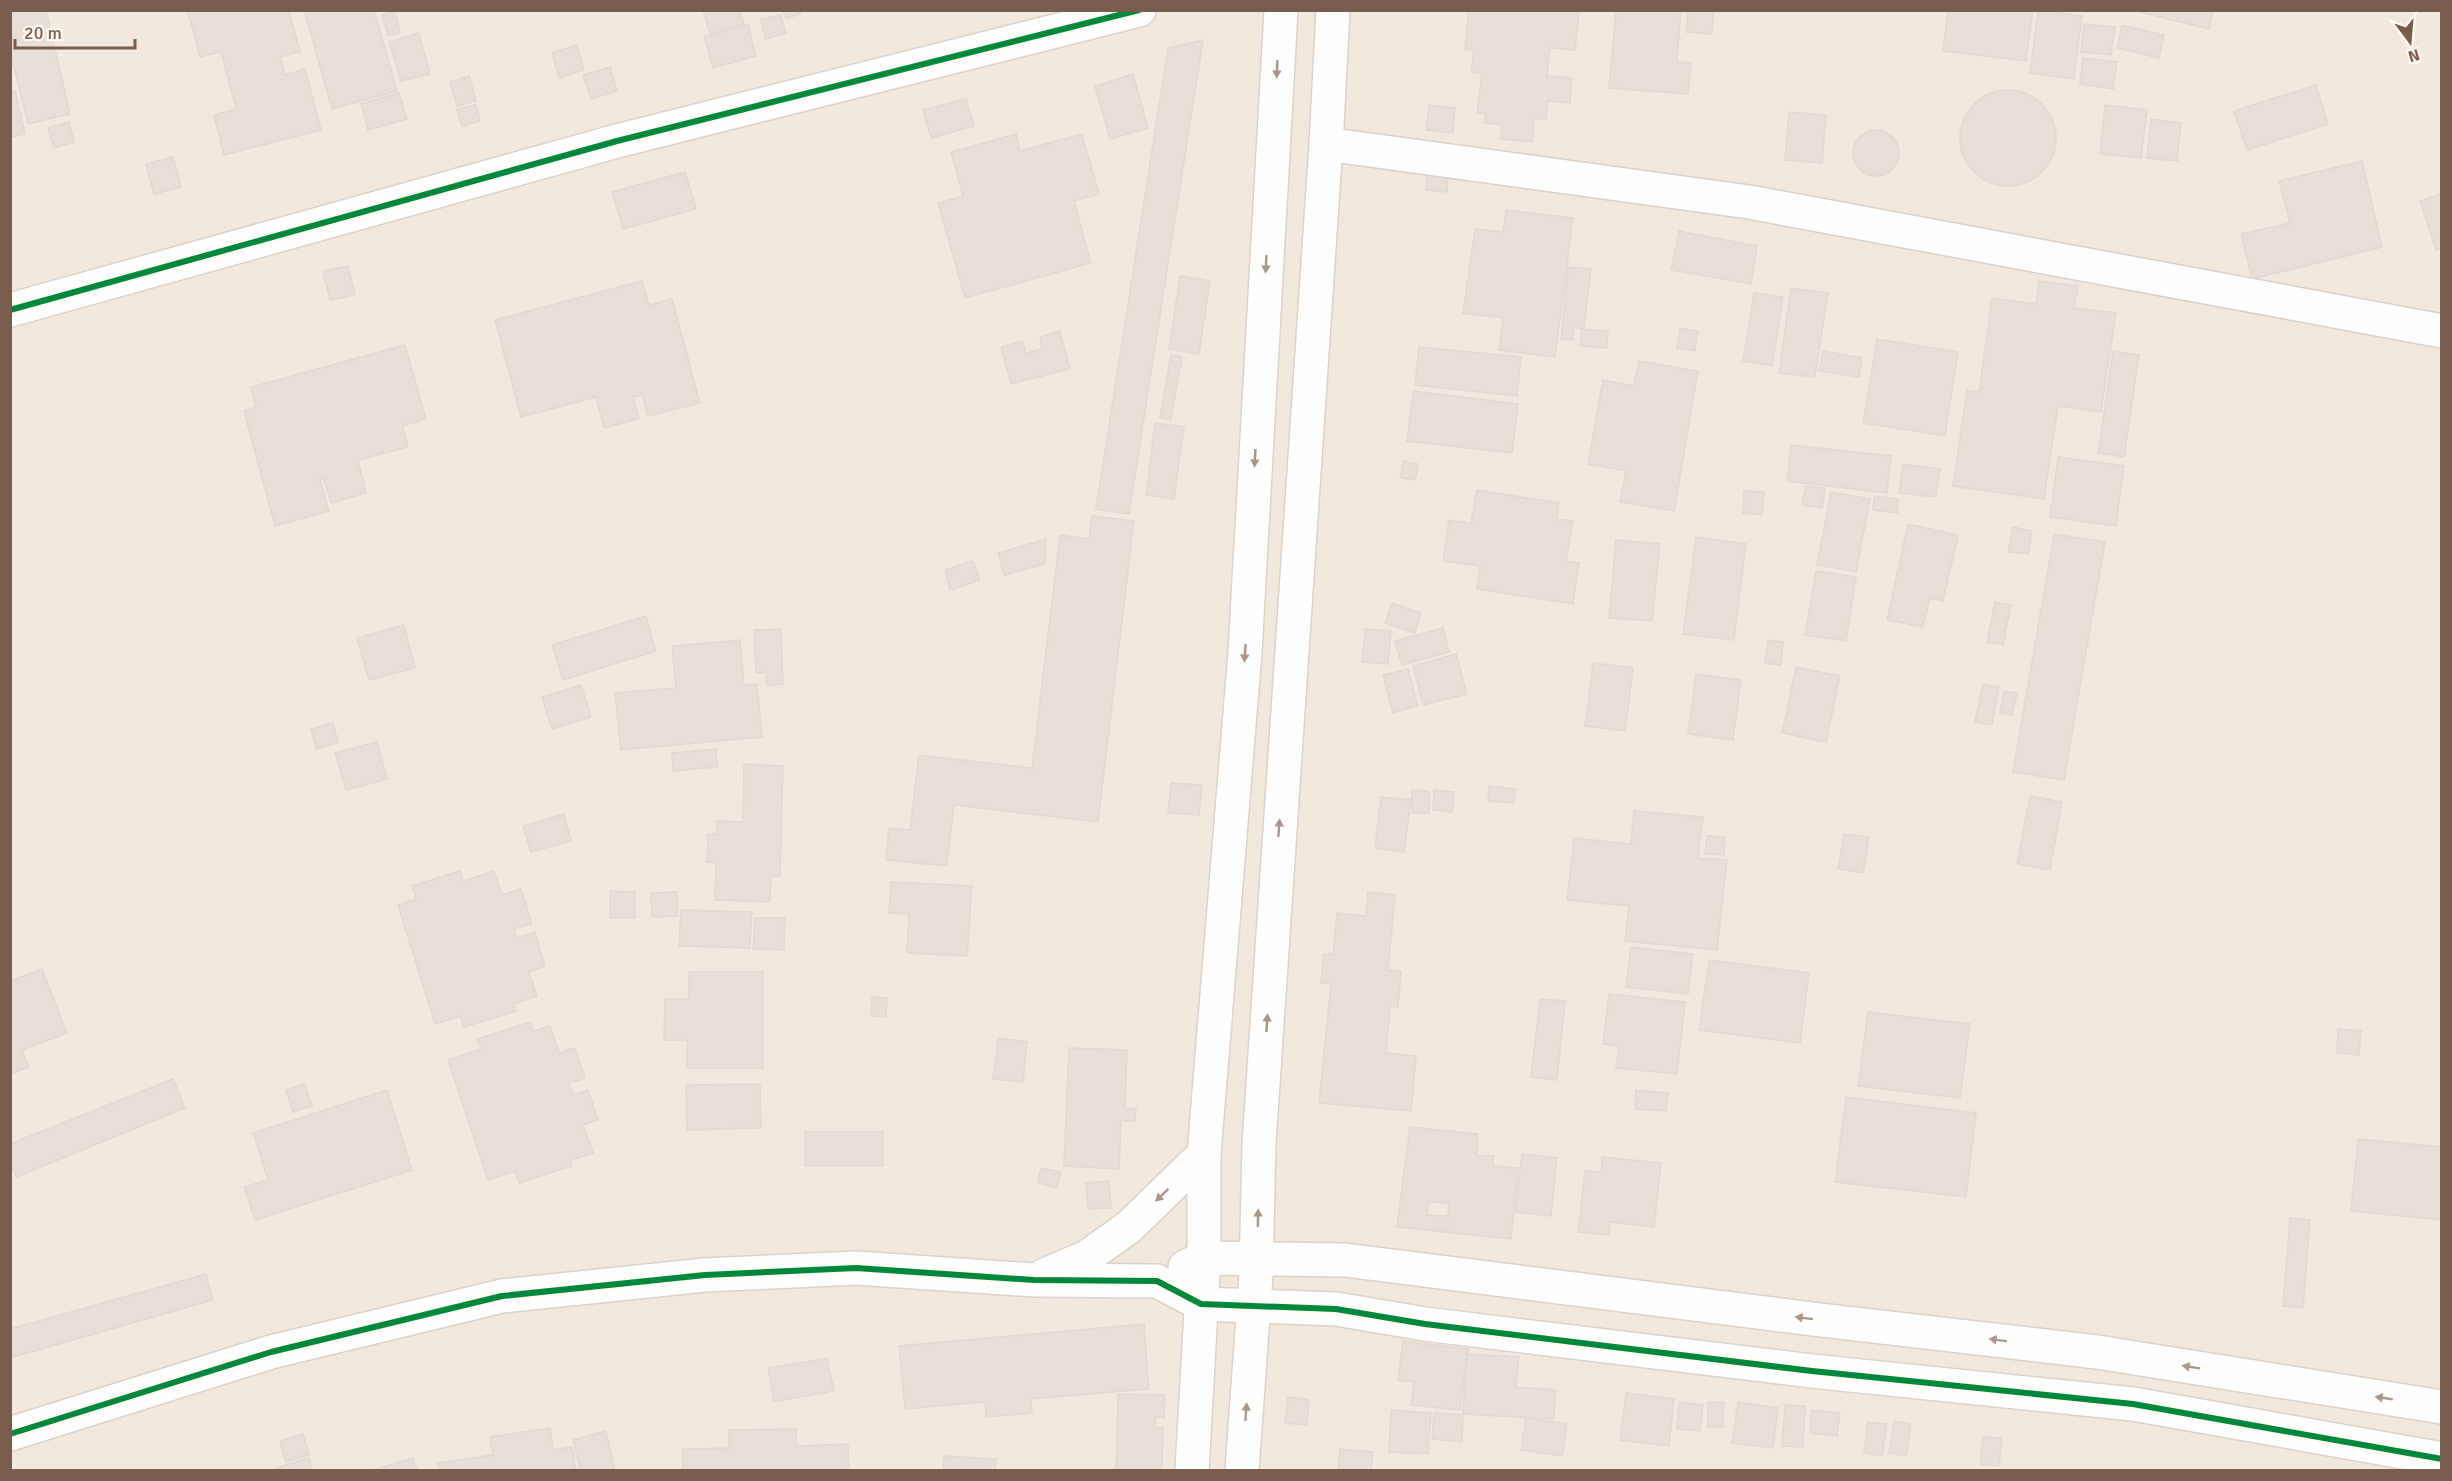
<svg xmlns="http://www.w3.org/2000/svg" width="2452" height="1481" viewBox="0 0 2452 1481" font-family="Signika,sans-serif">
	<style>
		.residential { fill: #f2e8de }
		.building { fill: #e6ded7; stroke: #e2d8d2; stroke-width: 1.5; fill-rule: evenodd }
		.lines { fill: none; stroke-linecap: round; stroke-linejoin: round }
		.street-casing { stroke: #d7d1cb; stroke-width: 36 }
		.secondary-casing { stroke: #d9d2cb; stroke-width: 36 }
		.street { stroke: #fefefd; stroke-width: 33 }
		.secondary { stroke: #fefefd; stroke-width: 33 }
		.cycleway-casing { stroke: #fffaf3; stroke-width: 10 }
		.cycleway { stroke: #00873e; stroke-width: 6 }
		.oneway { fill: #a8958b }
	</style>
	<rect width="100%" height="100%" fill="#f9f5f0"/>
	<polygon class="residential" points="10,11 2441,11 2441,1470 11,1470"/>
	<g class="building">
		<polygon points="10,10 46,10 70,114 28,124 10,51"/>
		<polygon points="193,10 289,10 300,52 280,57 285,75 305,69 321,130 224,155 214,115 236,109 221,52 200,57 188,12"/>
		<polygon points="304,10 374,10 397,91 332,109"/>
		<polygon points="703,10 740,10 744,24 710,34"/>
		<polygon points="783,10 800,10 801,13 786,19"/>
		<polygon points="1469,10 1572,10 1572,13 1579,13 1575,50 1550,48 1547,76 1572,78 1570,103 1548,101 1546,120 1534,118 1532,142 1501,139 1502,125 1485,123 1485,114 1477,113 1482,74 1471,72 1474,50 1465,49"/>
		<polygon points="1616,10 1681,10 1677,62 1691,63 1688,94 1609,88"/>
		<polygon points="1688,10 1714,10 1712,34 1686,32"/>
		<polygon points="1948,10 2033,10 2026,61 1943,51"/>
		<polygon points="2038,10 2082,16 2074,79 2030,73"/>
		<polygon points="2132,10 2213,10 2209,29"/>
		<polygon points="395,12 400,33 388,36 382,15"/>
		<polygon points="781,15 786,33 765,39 761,19"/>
		<polygon points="2084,24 2115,27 2111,55 2081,52"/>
		<polygon points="748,25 756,56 713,68 704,37"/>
		<polygon points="2122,25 2164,35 2159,58 2117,48"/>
		<polygon points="419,33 430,74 401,81 389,42"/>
		<polygon points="1203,40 1129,514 1096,509 1168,48"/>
		<polygon points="577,45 584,70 559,78 552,53"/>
		<polygon points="2083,58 2117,62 2113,89 2080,84"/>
		<polygon points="610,67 617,91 591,99 583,75"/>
		<polygon points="1133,74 1148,128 1110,139 1095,86"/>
		<polygon points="469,76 476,101 457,106 450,82"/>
		<polygon points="2316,85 2328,124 2247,150 2234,111"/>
		<circle cx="2008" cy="138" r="48"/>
		<polygon points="15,91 25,134 10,137 10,92"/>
		<polygon points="399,93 407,119 368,130 361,104"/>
		<polygon points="966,99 974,126 931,138 923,110"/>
		<polygon points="476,105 480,121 462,126 457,109"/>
		<polygon points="1429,105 1455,108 1453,133 1426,130"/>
		<polygon points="2105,105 2147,110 2141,158 2100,154"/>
		<polygon points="1789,112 1826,115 1822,163 1785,160"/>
		<polygon points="2151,119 2181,123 2177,161 2147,158"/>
		<polygon points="69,122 74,142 54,148 48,128"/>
		<circle cx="1876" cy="153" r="23"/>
		<polygon points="1016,134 1020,151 1082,134 1099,194 1074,201 1091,263 965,298 938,203 963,196 951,152"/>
		<polygon points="173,157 181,187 154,194 146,164"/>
		<polygon points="2362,161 2382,247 2252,279 2241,234 2290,223 2279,181"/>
		<polygon points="1428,166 1461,169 1460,180 1448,178 1447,192 1426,190"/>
		<polygon points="685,172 696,209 623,229 612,192"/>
		<polygon points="2442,194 2442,248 2436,250 2420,201"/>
		<polygon points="1506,210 1573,218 1555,357 1499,350 1503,318 1463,313 1475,229 1503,232"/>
		<polygon points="1679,231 1757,246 1751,284 1671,270"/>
		<polygon points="348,266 355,295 330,300 323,271"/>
		<polygon points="1568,267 1591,269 1584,329 1574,327 1573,340 1561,339"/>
		<polygon points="1180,276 1210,281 1199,354 1169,349"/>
		<polygon points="642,281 649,305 672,299 700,403 648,416 642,395 633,397 639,419 604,428 596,397 521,417 495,320"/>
		<polygon points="2039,281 2078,286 2074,308 2116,313 2101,412 2058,406 2044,499 1953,486 1967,390 1979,392 1992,298 2036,304"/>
		<polygon points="1791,288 1828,293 1815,377 1779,373"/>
		<polygon points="1754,293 1783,297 1772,366 1743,361"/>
		<polygon points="1680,328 1698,331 1695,351 1677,348"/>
		<polygon points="1582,329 1608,331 1607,348 1580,346"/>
		<polygon points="1060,331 1070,369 1011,384 1001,347 1022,341 1026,353 1042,349 1040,337"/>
		<polygon points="1877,339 1958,352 1945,436 1863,423"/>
		<polygon points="405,345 426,419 402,426 408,447 358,460 366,493 331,503 324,478 320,480 329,511 275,526 244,411 256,407 251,387"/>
		<polygon points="1419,347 1521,357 1517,396 1415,385"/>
		<polygon points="1823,351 1862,358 1859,377 1819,371"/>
		<polygon points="2113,351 2139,355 2124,457 2098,453"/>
		<polygon points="1171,355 1182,357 1171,420 1160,418"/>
		<polygon points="1639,361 1698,371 1674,511 1620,502 1626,471 1588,464 1603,380 1634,386"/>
		<polygon points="1413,391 1518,404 1512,453 1407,441"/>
		<polygon points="1155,423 1184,427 1174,499 1146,495"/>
		<polygon points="1791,445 1891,456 1887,493 1787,481"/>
		<polygon points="2058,457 2124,466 2116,526 2050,517"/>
		<polygon points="1403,461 1418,464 1415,480 1400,478"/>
		<polygon points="1903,464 1940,469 1936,497 1899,493"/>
		<polygon points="1806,486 1825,488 1822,508 1802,505"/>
		<polygon points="1477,490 1559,503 1557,519 1573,521 1566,561 1579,563 1573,604 1477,589 1480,566 1443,561 1449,520 1471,523"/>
		<polygon points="1744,491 1764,492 1762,515 1743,513"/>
		<polygon points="1831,492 1870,499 1856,572 1817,565"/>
		<polygon points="1874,496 1898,499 1897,513 1873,510"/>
		<polygon points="1092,516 1134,521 1098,822 954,805 947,866 886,860 889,828 910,830 919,755 1032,768 1060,535 1089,539"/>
		<polygon points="1908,524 1958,535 1943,601 1930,598 1923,627 1887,620"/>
		<polygon points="2013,527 2032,531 2028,554 2008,552"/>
		<polygon points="2054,534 2105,542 2064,780 2013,772"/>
		<polygon points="1696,537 1746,544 1734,640 1683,634"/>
		<polygon points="1046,539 1045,564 1004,575 998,553"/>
		<polygon points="1616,540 1660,544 1652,621 1609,618"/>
		<polygon points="973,561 980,580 950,590 945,570"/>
		<polygon points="1816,571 1856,577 1846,641 1805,635"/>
		<polygon points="1995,602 2011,605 2003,645 1987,642"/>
		<polygon points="1392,603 1421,613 1415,633 1385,623"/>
		<polygon points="646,616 656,651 563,680 552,645"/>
		<polygon points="404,625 415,668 369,680 357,638"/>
		<polygon points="1443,628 1449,652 1402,665 1395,641"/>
		<polygon points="781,629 783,684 767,686 766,672 756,673 754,630"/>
		<polygon points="1365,629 1391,631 1388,664 1362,662"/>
		<polygon points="740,640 744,685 757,684 762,737 621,750 615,693 676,688 672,646"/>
		<polygon points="1768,640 1783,642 1781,665 1765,663"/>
		<polygon points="1456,654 1467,694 1423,705 1413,666"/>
		<polygon points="1593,663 1633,668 1625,731 1585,726"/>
		<polygon points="1796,667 1840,676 1826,742 1782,733"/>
		<polygon points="1408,669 1418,706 1393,713 1383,675"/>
		<polygon points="1696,674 1741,680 1733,740 1688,734"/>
		<polygon points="1983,684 1999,687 1992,725 1975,722"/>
		<polygon points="581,685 591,717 552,729 542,697"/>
		<polygon points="2004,691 2017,693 2012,715 2000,713"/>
		<polygon points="333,723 338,743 316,749 311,729"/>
		<polygon points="377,742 387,779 346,790 335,753"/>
		<polygon points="716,749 717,767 673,771 672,753"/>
		<polygon points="744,764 783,766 780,876 771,876 770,902 715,900 716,863 707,862 708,834 716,834 717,821 743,822"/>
		<polygon points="1171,783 1202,785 1199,815 1168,813"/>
		<polygon points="1489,786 1515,789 1514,803 1488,801"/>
		<polygon points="1412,790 1429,791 1429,813 1412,813"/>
		<polygon points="1434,790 1454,792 1452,812 1433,810"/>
		<polygon points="2030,796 2062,802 2050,870 2017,864"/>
		<polygon points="1381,797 1411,800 1404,852 1375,848"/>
		<polygon points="1634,811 1703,817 1698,858 1727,860 1717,950 1625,941 1629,906 1567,900 1574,838 1631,844"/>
		<polygon points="564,814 571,841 531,852 523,826"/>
		<polygon points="1844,834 1869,837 1863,873 1838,869"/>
		<polygon points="1707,836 1725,837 1724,855 1705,854"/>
		<polygon points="460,871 463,881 494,871 502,895 521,889 532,924 514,929 517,938 535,932 545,966 529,972 537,996 514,1004 516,1011 464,1027 460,1016 435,1024 398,905 416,899 412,886"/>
		<polygon points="891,882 972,886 967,956 907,953 909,914 889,913"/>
		<polygon points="610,891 635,892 635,918 610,918"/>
		<polygon points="677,892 678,916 652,917 651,893"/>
		<polygon points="1368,892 1395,895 1388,970 1401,971 1398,1007 1390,1006 1386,1053 1416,1056 1411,1111 1319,1103 1331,984 1321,983 1324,954 1333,954 1337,913 1366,916"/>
		<polygon points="681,910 752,912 750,948 679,946"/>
		<polygon points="755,918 785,918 784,950 753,949"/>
		<polygon points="1631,947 1693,954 1688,994 1626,987"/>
		<polygon points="1709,960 1809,973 1800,1043 1699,1030"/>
		<polygon points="42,969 67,1033 22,1050 29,1067 10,1074 10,981"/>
		<polygon points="689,972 763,972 763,1068 687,1068 687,1040 664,1040 665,999 689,999"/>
		<polygon points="1609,994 1685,1002 1677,1074 1616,1068 1619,1046 1603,1044"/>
		<polygon points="872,997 887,998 886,1017 871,1016"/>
		<polygon points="1540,999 1565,1001 1557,1080 1531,1077"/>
		<polygon points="1868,1012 1970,1024 1960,1098 1858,1086"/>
		<polygon points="530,1022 533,1031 550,1026 559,1053 575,1048 585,1078 569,1083 573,1095 588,1090 598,1120 583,1125 593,1153 571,1160 572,1166 519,1183 515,1171 488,1180 448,1060 481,1049 477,1039"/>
		<polygon points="2338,1029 2361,1031 2359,1055 2337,1053"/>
		<polygon points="998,1038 1027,1042 1023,1082 993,1079"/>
		<polygon points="1069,1048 1127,1050 1125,1108 1136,1109 1135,1121 1121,1121 1119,1169 1064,1166"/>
		<polygon points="173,1079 185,1108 16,1177 10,1163 10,1144"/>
		<polygon points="305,1084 312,1106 293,1112 286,1090"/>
		<polygon points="760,1084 761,1128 687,1130 686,1085"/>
		<polygon points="387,1090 412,1170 255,1220 244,1187 268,1180 253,1133"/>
		<polygon points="1636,1090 1668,1093 1666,1111 1635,1109"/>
		<polygon points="1846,1097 1976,1113 1966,1197 1835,1182"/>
		<path d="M1410,1127L1478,1134L1477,1156H1494L1493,1166L1518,1168L1511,1239L1397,1227ZM1428,1202L1449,1203L1448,1216L1427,1215Z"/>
		<rect x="805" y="1132" width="78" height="34"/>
		<polygon points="2358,1139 2442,1147 2442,1220 2351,1211"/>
		<polygon points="1522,1154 1557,1158 1551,1216 1515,1212"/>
		<polygon points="1602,1157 1661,1163 1654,1227 1610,1222 1609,1235 1578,1232 1585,1171 1601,1172"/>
		<polygon points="1041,1168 1061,1172 1057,1188 1038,1183"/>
		<polygon points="1109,1181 1111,1208 1088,1209 1086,1183"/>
		<polygon points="2290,1218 2310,1220 2303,1308 2283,1306"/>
		<polygon points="206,1274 213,1300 10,1358 10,1329"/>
		<polygon points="1144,1324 1149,1389 1031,1399 1032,1413 986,1417 985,1402 905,1409 899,1346"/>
		<polygon points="1403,1341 1468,1349 1460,1410 1411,1405 1414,1382 1398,1380"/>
		<polygon points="1467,1354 1519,1357 1516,1387 1556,1390 1554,1419 1463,1414"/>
		<polygon points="827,1358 834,1391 774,1402 768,1368"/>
		<polygon points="1626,1393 1674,1399 1669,1446 1620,1440"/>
		<polygon points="1118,1394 1165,1395 1164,1418 1156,1417 1155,1427 1163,1428 1162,1470 1116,1469"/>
		<polygon points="1288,1397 1309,1400 1307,1425 1285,1423"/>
		<polygon points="1679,1402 1703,1405 1700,1431 1677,1429"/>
		<polygon points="1708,1402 1724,1402 1723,1427 1708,1427"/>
		<polygon points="1738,1402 1778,1408 1773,1448 1732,1443"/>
		<polygon points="1785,1405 1805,1406 1803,1447 1782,1446"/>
		<polygon points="1391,1410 1431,1413 1428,1454 1389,1452"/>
		<polygon points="1812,1410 1840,1413 1837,1436 1810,1433"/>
		<polygon points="1434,1413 1463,1415 1462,1442 1432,1439"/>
		<polygon points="1526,1418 1567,1424 1562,1456 1521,1450"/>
		<polygon points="1894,1421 1911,1424 1906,1456 1889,1453"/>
		<polygon points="1868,1422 1887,1424 1882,1456 1864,1453"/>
		<polygon points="550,1428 553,1450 572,1447 576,1470 439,1470 438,1463 493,1455 490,1437"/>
		<polygon points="796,1429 796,1446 848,1444 849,1470 683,1470 683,1449 729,1448 729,1430"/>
		<polygon points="606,1431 615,1470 580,1470 573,1440"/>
		<polygon points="303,1434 309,1455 286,1462 280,1441"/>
		<polygon points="1983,1437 2002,1438 1999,1466 1980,1464"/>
		<polygon points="1340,1449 1373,1452 1371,1470 1338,1470"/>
		<polygon points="944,1456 996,1459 995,1470 943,1470"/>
		<polygon points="309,1458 312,1470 270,1470"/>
		<polygon points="413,1458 417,1470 372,1470"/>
	</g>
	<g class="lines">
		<g class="street-casing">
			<polyline id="street" points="1326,144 1749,202 2442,331"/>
		</g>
		<g class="secondary-casing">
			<g id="secondary">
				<polyline points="10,310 617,141 1139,10"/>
				<polyline points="1185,1267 1204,1258 1345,1260 1812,1319 2097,1352 2442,1407"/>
				<polyline points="1045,1275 1087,1257 1129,1227 1204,1154"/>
				<polyline points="10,1434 271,1352 502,1296 705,1275 856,1268 1034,1280 1157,1281 1201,1304 1336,1309 1425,1324 1812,1371 2133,1404 2442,1459"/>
				<polyline points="1192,1470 1204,1258 1204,1154 1245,652 1281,10"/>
				<polyline points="1242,1470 1256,1275 1259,1144 1326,144 1333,10"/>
			</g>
		</g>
		<use href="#street" class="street"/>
		<use href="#secondary" class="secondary"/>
		<g class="cycleway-casing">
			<g id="cycleway">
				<polyline points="10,310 617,141 1139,10"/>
				<polyline points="10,1434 271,1352 502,1296 705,1275 856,1268 1034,1280 1157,1281 1201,1304 1336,1309 1425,1324 1812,1371 2133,1404 2442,1459"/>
			</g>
		</g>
		<use href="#cycleway" class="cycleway"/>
	</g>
	<defs><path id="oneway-solid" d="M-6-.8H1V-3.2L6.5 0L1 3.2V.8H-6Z" transform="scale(1.5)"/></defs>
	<g class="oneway">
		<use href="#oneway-solid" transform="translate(1277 69) rotate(93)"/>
		<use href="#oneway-solid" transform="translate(1266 264) rotate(93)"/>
		<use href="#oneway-solid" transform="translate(1255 458) rotate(93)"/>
		<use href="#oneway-solid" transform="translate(1245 653) rotate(94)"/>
		<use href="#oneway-solid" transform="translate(1279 828) rotate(-86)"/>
		<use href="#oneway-solid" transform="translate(1267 1023) rotate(-86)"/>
		<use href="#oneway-solid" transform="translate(1162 1195) rotate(136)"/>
		<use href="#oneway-solid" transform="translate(1258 1218) rotate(-89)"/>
		<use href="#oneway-solid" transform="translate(1804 1318) rotate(-173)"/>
		<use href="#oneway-solid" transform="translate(1998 1340) rotate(-173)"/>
		<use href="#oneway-solid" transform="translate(2191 1367) rotate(-171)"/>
		<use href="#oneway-solid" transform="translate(2384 1398) rotate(-171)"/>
		<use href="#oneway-solid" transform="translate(1246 1412) rotate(-86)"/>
	</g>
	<rect width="2452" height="1481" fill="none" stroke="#7a5c4d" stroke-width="24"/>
	<g transform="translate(2410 42) rotate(164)" stroke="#fffaf3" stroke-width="4.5" paint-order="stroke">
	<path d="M0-4.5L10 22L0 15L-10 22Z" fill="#7a5c4d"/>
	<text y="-9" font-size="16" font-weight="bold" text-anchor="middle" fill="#7a5c4d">N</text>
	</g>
	<path d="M15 39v9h120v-9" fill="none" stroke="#7a5c4d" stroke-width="3"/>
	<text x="24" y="39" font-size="18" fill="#7a5c4d" stroke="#fffaf3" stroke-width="4.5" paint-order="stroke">20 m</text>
</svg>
